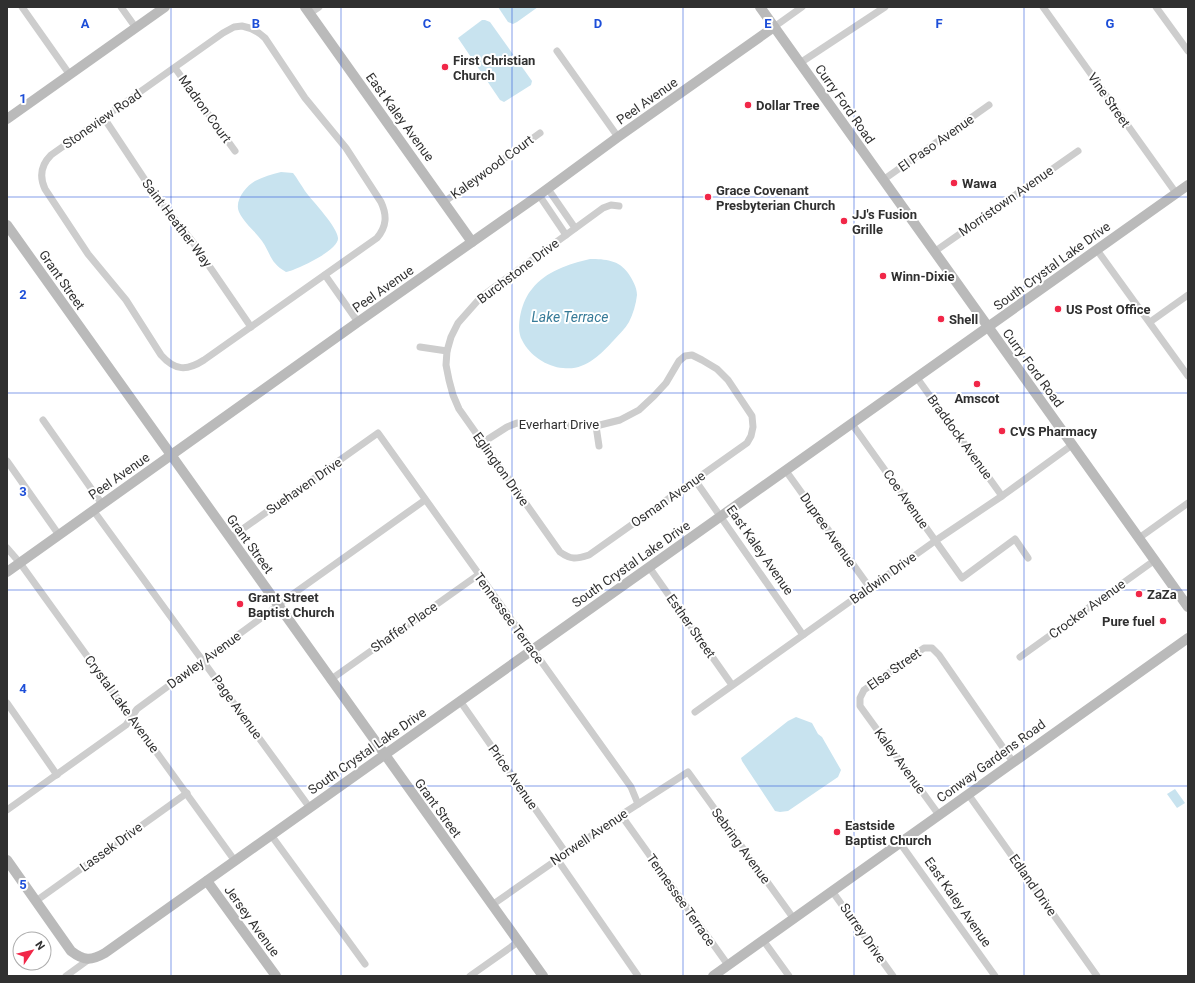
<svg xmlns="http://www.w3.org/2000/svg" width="1195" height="983" viewBox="0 0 1195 983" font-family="Roboto,sans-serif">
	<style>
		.water { fill: #c8e3ef }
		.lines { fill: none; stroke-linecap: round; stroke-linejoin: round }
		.street { stroke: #cdcdcd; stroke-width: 7 }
		.secondary { stroke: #bababa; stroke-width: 10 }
		.grid { fill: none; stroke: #1d4ed8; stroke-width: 1; stroke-opacity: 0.55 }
		.poi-dot { fill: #f12748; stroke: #fff; stroke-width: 1.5 }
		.labels { text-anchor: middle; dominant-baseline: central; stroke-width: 4; stroke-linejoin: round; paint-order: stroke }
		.poi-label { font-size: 13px; font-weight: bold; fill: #303030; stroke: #fff; text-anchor: start }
		.street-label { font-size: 13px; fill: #303030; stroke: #fff }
		.water-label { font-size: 14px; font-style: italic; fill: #377b98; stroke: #fff }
		.grid-label { font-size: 13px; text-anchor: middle; font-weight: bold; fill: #1d4ed8; stroke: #fff; stroke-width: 4; stroke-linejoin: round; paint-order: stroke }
	</style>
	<rect width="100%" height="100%" fill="#fff"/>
	<g class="water">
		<polygon points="498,7 538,7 517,22 513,24 508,22"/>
		<polygon points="482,20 485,20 490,22 532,81 531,85 504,102 500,100 458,38"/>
		<path d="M281,172L293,173C297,178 301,185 305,191C313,202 337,226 338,238C339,250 297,270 286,272C270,263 271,254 262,241C255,231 244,223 239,212C234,201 246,186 255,181C263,177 272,174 281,172Z"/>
		<path d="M590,259C605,259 619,260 628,273C632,279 637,287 637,295C636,304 633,314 629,322C625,329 619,334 614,340C600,355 585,371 563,368C547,367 529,355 522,340C515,327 522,300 532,289C546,271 569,264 590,259Z"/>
		<polygon points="796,717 812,723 818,734 822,737 841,770 838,777 788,811 780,812 775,811 742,761 741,758 788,721"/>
		<polygon points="1175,789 1185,803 1177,808 1167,794"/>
	</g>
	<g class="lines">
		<g class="street">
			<polyline points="22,7 70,75"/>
			<polyline points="121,7 136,28"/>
			<polyline points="1043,7 1176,193"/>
			<polyline points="1156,7 1188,51"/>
			<polyline points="310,13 319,7"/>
			<path d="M242,26C252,28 258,31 265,38L305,98L346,148L381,202C387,215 387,226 377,238L204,360C187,371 175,371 161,355L126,300L88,254L45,189C39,176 41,165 51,155L223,33L234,27Z"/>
			<polyline points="774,27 802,7"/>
			<polyline points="557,51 618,137"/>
			<polyline points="800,63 885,7"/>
			<polyline points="175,68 235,151"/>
			<polyline points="104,118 155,195 192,241 251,327"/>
			<polyline points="883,180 989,105"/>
			<polyline points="548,189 575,228"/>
			<polyline points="539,195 566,235"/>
			<polyline points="444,202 540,133"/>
			<polyline points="1097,250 1188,376"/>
			<polyline points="934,252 1078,151"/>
			<polyline points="325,275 358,322"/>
			<polyline points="1150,322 1188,295"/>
			<polyline points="420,347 447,351"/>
			<polyline points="917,378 1002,496"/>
			<polyline points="43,420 102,504"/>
			<polyline points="852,424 962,578 1015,539 1028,558"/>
			<polyline points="596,426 599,446"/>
			<path d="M482,443L507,427L517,423L545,426H596L620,420L639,410L654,396L666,383L679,361L685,356L692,355L702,360L717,369L728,380L752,416L753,427L751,436L747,443L589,555C576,559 571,560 560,552L459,409L453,395L449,380L446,365L447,351L451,337L458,323L481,297L603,208L611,205L619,206"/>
			<polyline points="7,461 59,535"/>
			<polyline points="786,471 870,588"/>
			<polyline points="695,480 803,635"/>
			<polyline points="93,510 310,808"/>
			<polyline points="230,538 378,433 631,787 638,804"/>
			<polyline points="1139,538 1188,503"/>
			<polyline points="7,548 20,563 235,861"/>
			<polyline points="649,567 732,685"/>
			<polyline points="1020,657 1155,560"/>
			<polyline points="330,680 478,575"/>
			<polyline points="460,701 566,853"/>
			<polyline points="7,703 57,775"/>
			<polyline points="695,712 935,541 1002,496 1072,445"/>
			<polyline points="968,794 1097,976"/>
			<polyline points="7,810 126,725 137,709 272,610 286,599 425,500"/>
			<polyline points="621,815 728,965"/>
			<polyline points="939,815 860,706 860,698 864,690 924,648 932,648 939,655 1013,762"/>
			<polyline points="271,835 365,964"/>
			<polyline points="900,843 995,976"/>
			<polyline points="557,859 638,976"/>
			<polyline points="832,891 893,976"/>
			<polyline points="36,901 187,793"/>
			<polyline points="492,905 621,815 688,772 794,919"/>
			<polyline points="763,940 789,976"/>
			<polyline points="66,976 88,960"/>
			<polyline points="470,976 518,942"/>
		</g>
		<g class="secondary">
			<polyline points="305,7 472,242"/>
			<polyline points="760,7 1188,607"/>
			<polyline points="7,119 165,7"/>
			<polyline points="7,225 543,976"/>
			<polyline points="7,572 358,322 539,195 618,137 774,27"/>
			<path d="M7,860L71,951C84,961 91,961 105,953L1188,185"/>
			<polyline points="207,881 276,976"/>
			<polyline points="713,976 1188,638"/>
		</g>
	</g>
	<path class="grid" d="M171,7V976M341,7V976M512,7V976M683,7V976M854,7V976M1024,7V976M7,197H1188M7,393H1188M7,590H1188M7,786H1188"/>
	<g class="poi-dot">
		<circle cx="445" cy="67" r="4"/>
		<circle cx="748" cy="105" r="4"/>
		<circle cx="954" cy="183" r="4"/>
		<circle cx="708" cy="197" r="4"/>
		<circle cx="844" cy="221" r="4"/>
		<circle cx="883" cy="276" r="4"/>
		<circle cx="1058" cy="309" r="4"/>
		<circle cx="941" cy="319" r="4"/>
		<circle cx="977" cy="384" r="4"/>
		<circle cx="1002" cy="431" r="4"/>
		<circle cx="1139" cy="594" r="4"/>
		<circle cx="240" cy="604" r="4"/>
		<circle cx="1163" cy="621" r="4"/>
		<circle cx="837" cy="832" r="4"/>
	</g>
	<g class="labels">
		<g class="poi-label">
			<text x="453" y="60">First Christian<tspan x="453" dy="15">Church</tspan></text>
			<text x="756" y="105">Dollar Tree</text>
			<text x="962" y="183">Wawa</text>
			<text x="716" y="190">Grace Covenant<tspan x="716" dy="15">Presbyterian Church</tspan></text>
			<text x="852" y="214">JJ's Fusion<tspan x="852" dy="15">Grille</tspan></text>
			<text x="891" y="276">Winn-Dixie</text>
			<text x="1066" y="309">US Post Office</text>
			<text x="949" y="319">Shell</text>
			<text x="977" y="398" text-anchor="middle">Amscot</text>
			<text x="1010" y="431">CVS Pharmacy</text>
			<text x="1147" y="594">ZaZa</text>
			<text x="248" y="597">Grant Street<tspan x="248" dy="15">Baptist Church</tspan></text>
			<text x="1155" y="621" text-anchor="end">Pure fuel</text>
			<text x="845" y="825">Eastside<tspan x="845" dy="15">Baptist Church</tspan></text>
		</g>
		<g class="street-label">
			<text transform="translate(1109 100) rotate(55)">Vine Street</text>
			<text transform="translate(647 101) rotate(-35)">Peel Avenue</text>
			<text transform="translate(845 104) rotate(55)">Curry Ford Road</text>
			<text transform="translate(205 109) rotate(54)">Madron Court</text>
			<text transform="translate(400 117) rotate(54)">East Kaley Avenue</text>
			<text transform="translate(102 119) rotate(-35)">Stoneview Road</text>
			<text transform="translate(936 143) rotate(-35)">El Paso Avenue</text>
			<text transform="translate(492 167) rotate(-36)">Kaleywood Court</text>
			<text transform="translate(1006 201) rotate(-35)">Morristown Avenue</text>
			<text transform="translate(177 223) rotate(53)">Saint Heather Way</text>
			<text transform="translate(1052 266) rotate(-36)">South Crystal Lake Drive</text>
			<text transform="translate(518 271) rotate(-37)">Burchstone Drive</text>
			<text transform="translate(62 280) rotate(55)">Grant Street</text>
			<text transform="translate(383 289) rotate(-35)">Peel Avenue</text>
			<text transform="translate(1033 368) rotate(54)">Curry Ford Road</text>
			<text x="559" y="424">Everhart Drive</text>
			<text transform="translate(960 437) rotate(54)">Braddock Avenue</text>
			<text transform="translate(501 469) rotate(55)">Eglington Drive</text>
			<text transform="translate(119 476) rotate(-35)">Peel Avenue</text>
			<text transform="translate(304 486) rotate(-35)">Suehaven Drive</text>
			<text transform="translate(668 499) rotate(-35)">Osman Avenue</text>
			<text transform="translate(906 499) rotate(55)">Coe Avenue</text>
			<text transform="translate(828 530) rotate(55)">Dupree Avenue</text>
			<text transform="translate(250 544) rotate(54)">Grant Street</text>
			<text transform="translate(760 550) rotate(55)">East Kaley Avenue</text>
			<text transform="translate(631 564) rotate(-35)">South Crystal Lake Drive</text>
			<text transform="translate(883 578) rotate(-36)">Baldwin Drive</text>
			<text transform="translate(1087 609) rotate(-36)">Crocker Avenue</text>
			<text transform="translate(509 618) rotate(54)">Tennessee Terrace</text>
			<text transform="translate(691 626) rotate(55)">Esther Street</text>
			<text transform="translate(404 627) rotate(-35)">Shaffer Place</text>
			<text transform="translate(204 660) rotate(-36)">Dawley Avenue</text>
			<text transform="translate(894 669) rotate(-35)">Elsa Street</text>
			<text transform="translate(122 704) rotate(54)">Crystal Lake Avenue</text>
			<text transform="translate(237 707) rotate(54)">Page Avenue</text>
			<text transform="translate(367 751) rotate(-35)">South Crystal Lake Drive</text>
			<text transform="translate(900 761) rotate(54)">Kaley Avenue</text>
			<text transform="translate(991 761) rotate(-36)">Conway Gardens Road</text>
			<text transform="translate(513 777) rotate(55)">Price Avenue</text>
			<text transform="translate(438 808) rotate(54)">Grant Street</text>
			<text transform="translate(589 837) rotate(-34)">Norwell Avenue</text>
			<text transform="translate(741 846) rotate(54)">Sebring Avenue</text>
			<text transform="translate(111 847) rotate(-36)">Lassek Drive</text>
			<text transform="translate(1033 885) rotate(55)">Edland Drive</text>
			<text transform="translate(681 900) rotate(55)">Tennessee Terrace</text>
			<text transform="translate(958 902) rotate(55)">East Kaley Avenue</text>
			<text transform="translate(252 921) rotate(54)">Jersey Avenue</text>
			<text transform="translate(863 933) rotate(55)">Surrey Drive</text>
		</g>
		<g class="water-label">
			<text x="570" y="317">Lake Terrace</text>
		</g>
	</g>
	<g class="grid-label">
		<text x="85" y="28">A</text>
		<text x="256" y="28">B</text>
		<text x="427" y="28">C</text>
		<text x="598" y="28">D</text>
		<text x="768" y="28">E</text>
		<text x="939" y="28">F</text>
		<text x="1110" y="28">G</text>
		<text x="23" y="103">1</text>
		<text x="23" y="299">2</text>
		<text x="23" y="496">3</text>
		<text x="23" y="693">4</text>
		<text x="23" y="889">5</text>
	</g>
	<rect width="1195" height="983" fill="none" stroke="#303030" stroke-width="16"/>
	<g transform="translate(32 951) rotate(55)"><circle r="19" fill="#ffffff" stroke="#acacac"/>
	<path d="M0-3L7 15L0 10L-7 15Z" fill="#f12748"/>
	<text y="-6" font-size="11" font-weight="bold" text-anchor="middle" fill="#303030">N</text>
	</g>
</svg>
